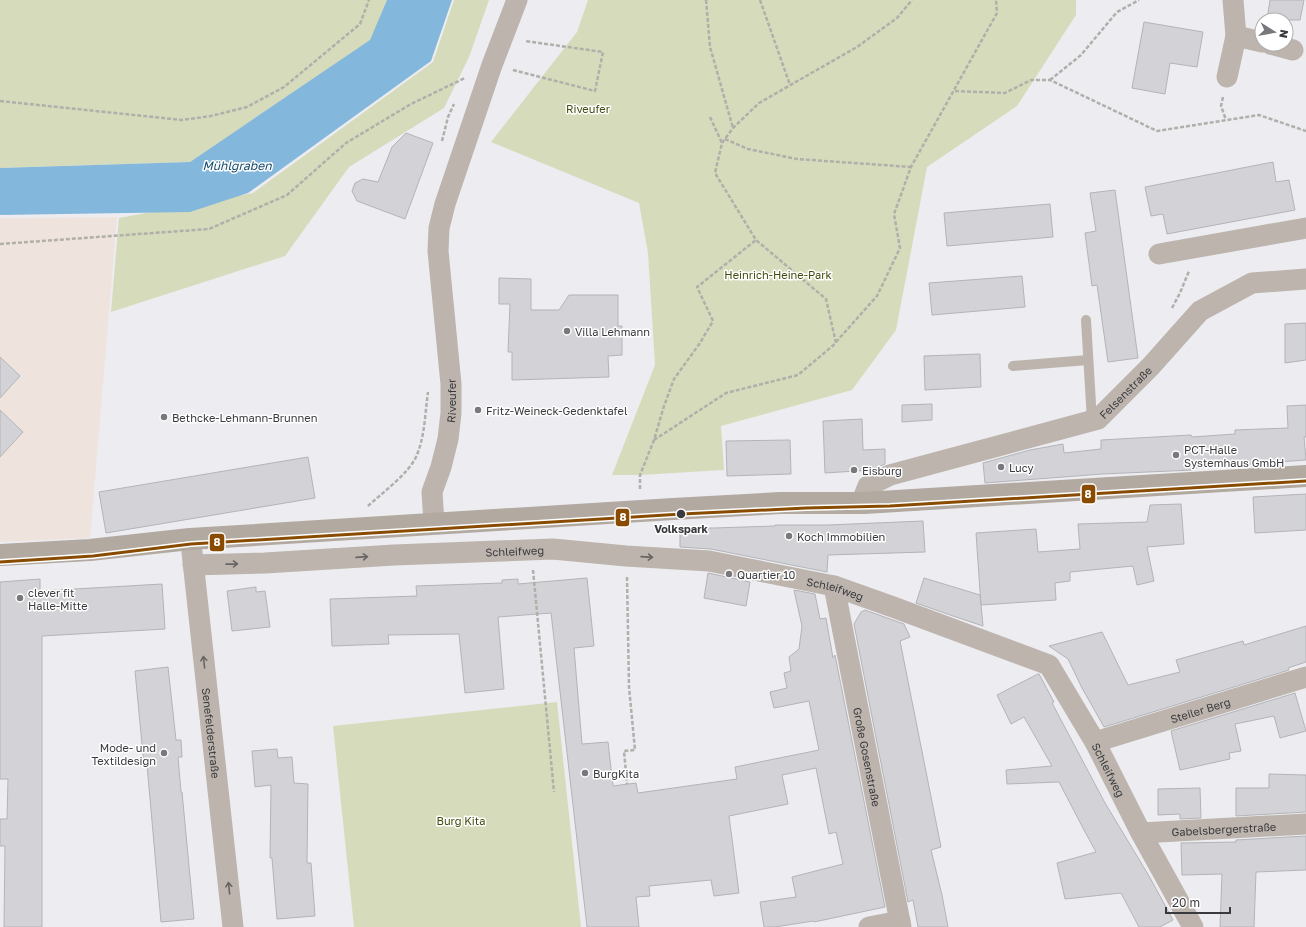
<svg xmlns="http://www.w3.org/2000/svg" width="1306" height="927" viewBox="0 0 1306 927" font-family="'Golos Text',sans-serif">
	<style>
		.commercial { fill: #eee4dd }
		.green { fill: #d6dcbb }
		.water { fill: #84b7dc }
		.building { fill: #d3d3d7; stroke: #b3b4b8 }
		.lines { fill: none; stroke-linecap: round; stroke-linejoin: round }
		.path { stroke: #b2aeaa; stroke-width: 2.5; stroke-dasharray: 4 2; stroke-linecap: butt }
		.lane { stroke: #bcb4ad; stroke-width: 10 }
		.street { stroke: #bcb4ad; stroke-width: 21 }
		.secondary { stroke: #b2a9a0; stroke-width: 22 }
		.tram-1-casing { stroke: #fff; stroke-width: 6 }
		.tram-1 { stroke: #884b00; stroke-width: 3 }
		.oneway { stroke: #686565 }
		.poi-dot { fill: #78787d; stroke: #fff; stroke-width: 1.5 }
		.stop-dot { fill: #3a3a3e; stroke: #fff; stroke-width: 1.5 }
		.labels { text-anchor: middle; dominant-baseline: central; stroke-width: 3; stroke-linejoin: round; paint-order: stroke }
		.park-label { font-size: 11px; fill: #444b0e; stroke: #fff }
		.poi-label { font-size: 11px; fill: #3a3a3e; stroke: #fff; text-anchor: start }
		.street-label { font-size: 11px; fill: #3a3a3e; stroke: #fff }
		.stop-label { font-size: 11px; font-weight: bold; fill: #3a3a3e; stroke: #fff }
		.water-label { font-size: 12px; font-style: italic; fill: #134a6d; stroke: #fff }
		.line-badge { stroke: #fff; stroke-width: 1.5 }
		.badge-label { font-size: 11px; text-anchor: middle; font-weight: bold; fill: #fff }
	</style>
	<rect width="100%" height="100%" fill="#ececf1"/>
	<polygon class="commercial" points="117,217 90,538 0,542 0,218"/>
	<g class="green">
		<polygon points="0,0 387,0 371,40 190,162 0,168"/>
		<polygon points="454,0 489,0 469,57 444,108 349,167 285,256 111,312 119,218 253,193 433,62"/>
		<polygon points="588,0 1076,0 1076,15 1017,106 927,167 896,330 852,390 721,426 724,470 640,475 612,475 655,365 648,253 639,203 491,142 577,32"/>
		<polygon points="557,702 581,927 354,927 333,726"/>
	</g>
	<polygon class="water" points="387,0 452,0 431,61 248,193 190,212 0,215 0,168 190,162 370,40"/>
	<g class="building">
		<polygon points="1270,0 1304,0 1300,20 1267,20"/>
		<polygon points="1144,22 1203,32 1197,67 1170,63 1165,94 1132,88"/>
		<polygon points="406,133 433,143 405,219 357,201 352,191 355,183 363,179 378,182 392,147"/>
		<polygon points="1273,162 1276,182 1289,180 1295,210 1167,234 1163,214 1151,216 1145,187"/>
		<polygon points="1115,190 1138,358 1108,362 1097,285 1092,286 1085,233 1096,231 1090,193"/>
		<polygon points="1050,204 1053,237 947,246 944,213"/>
		<polygon points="1022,276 1025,307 932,315 929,283"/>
		<polygon points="499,278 531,279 531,310 559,310 569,295 618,295 618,326 622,326 622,355 608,356 609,377 512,380 512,352 508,352 510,304 499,304"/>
		<polygon points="1306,323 1306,360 1285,363 1285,324"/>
		<polygon points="980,354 981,387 925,390 924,356"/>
		<polygon points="0,357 20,376 0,398"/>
		<polygon points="932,404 932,420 902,422 902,405"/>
		<polygon points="1306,405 1306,437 1304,437 1306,460 1193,468 1193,470 1102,474 985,483 983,463 1030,450 1063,444 1064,453 1101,449 1101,440 1191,435 1192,437 1235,434 1235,430 1288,428 1287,406"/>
		<polygon points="0,410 23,432 0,457"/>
		<polygon points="862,419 863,450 885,449 885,464 872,470 825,473 823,421"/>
		<polygon points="790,440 791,474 727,476 726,441"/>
		<polygon points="308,457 315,498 106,533 99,492"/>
		<polygon points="1306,494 1306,530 1255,533 1253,497"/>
		<polygon points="1181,504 1184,544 1147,547 1154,581 1137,585 1133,566 1070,572 1070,581 1055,583 1056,600 981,605 976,533 1036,529 1038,552 1080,549 1078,524 1147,522 1150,505"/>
		<polygon points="923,521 925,552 828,555 827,572 711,549 680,547 680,528 714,528 775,526 775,525 828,525"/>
		<polygon points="708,573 750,582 746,606 704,598"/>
		<polygon points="587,578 594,646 574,648 582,744 608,742 613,786 636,783 638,793 737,779 735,767 819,750 809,701 774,708 770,692 787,688 784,673 791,671 789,657 799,649 802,626 794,590 815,594 820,619 826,618 833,658 835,655 885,907 814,922 813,921 775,927 764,927 760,902 796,897 792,877 843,864 836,832 829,834 816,768 782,775 788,804 729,816 739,893 714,896 711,880 649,886 650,896 636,897 639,927 587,927 551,613 498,617 504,689 465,693 459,634 388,635 389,644 332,646 330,599 417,596 416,586 502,583 502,580 518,579 518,584"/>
		<polygon points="924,578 980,595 983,626 953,616 916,603"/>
		<polygon points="40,579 40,591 162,584 165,629 42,636 42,927 4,927 5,846 0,846 0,819 7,819 8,779 0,779 0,582"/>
		<polygon points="256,587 256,592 265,591 270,627 232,631 227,591"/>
		<polygon points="865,610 904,624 910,637 900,641 941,847 931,850 942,895 948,927 918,927 913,900 908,902 854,624 861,612"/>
		<polygon points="1306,626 1306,662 1288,668 1289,670 1104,727 1082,688 1068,659 1049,646 1102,632 1128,685 1180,672 1176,660 1243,641 1244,645"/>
		<polygon points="168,667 176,740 181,740 182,757 178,757 181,792 182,792 194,919 161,922 147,765 144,765 135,671"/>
		<polygon points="1038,674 1039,674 1054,702 1052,703 1105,803 1149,876 1173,920 1160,927 1139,927 1121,893 1065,899 1057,863 1096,852 1084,830 1059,782 1007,784 1006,770 1052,766 1024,717 1011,724 997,695"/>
		<polygon points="1295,693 1306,731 1280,738 1274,716 1235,724 1241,751 1229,753 1230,759 1180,770 1171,731"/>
		<polygon points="277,749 278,758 292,757 294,783 308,784 307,863 311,863 315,916 277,919 272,858 270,858 271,785 255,787 252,751"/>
		<polygon points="1269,774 1306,775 1306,812 1236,816 1236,788 1269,788"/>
		<polygon points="1200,788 1201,818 1180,819 1180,814 1158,815 1158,789"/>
		<polygon points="1306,836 1306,870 1256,872 1254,927 1220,927 1222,874 1182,875 1181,843 1236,842 1236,840"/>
	</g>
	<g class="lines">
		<g class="path">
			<polyline points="706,0 710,47 733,128"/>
			<polyline points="760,0 790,85"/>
			<polyline points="513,70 595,91 603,52 525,41"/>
			<polyline points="1050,80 1081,55 1117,12 1139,0"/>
			<polyline points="955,91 1005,93 1031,80 1050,80 1157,131 1259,115 1306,131"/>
			<polyline points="1223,97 1221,106 1226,120"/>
			<polyline points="0,101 182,120 211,116 247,107 284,87 360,24 369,0"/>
			<polyline points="710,117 722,143"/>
			<polyline points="725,139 748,149 797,159 911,167"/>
			<polyline points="442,141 448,117 454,104"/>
			<polyline points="0,244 209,229 287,195 346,143 411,104 465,78"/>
			<polyline points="1172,308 1180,293 1189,271"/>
			<polyline points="836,342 877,296 900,248 894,214 911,167 997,13 996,0"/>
			<polyline points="654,440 726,393 798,375 836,343 826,299 756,240 715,173 722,143 733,128 759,103 857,47 897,18 912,0"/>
			<polyline points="640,489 640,475 654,440 664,406 674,379 700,343 713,321 697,287 756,240"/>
			<path d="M368,506C382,493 408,474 416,457C425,437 425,413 428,392"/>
			<polyline points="533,570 554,792"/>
			<polyline points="627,577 629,687 635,750 624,751 627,784"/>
		</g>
		<g class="lane">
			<polyline points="1086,320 1092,421"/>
			<polyline points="1013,366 1088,360"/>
		</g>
		<g class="street">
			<polyline points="1236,36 1262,42"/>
			<polyline points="1270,44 1293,50"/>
			<polyline points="1227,77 1236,36 1233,0"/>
			<polyline points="1159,254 1306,228"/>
			<path id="s1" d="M864,503V496L868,486L890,475L1098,419L1151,366L1200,311L1252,283L1306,279"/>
			<path id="s2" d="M434,523L432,492L441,467L448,439L451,413V384L438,251L439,228L445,204L492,65L517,0"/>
			<path id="s3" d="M192,552L233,927"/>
			<path id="s4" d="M193,565L265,563L394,555L553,549L626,556L709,561L834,586L893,607L1049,665L1095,742L1141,833L1193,927"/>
			<path id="s5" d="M834,586L901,927"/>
			<path id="s6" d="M1095,742L1306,677"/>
			<path id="s7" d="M1141,833L1306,824"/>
			<polyline points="869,927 900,921"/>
		</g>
		<polyline class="secondary" points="0,555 90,550 190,539 673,509 780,503 864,503 1306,476"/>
		<g class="tram-1-casing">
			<polyline id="tram-1" points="0,562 93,556 191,544 682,514 806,508 890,506 1306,481"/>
		</g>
		<use href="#tram-1" class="tram-1"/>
	</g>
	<defs><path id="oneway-shaft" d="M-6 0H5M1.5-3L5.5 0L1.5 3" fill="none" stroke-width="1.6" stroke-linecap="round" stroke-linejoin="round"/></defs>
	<g class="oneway">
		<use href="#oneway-shaft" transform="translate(362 557) rotate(-4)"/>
		<use href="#oneway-shaft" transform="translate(647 557) rotate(4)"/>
		<use href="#oneway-shaft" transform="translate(232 564) rotate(-1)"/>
		<use href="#oneway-shaft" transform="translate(204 662) rotate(-96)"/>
		<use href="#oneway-shaft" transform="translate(229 888) rotate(-96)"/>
	</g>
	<g class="poi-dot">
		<circle cx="567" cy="331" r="4"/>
		<circle cx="478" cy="410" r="4"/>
		<circle cx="164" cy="417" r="4"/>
		<circle cx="1176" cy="455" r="4"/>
		<circle cx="1001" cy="467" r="4"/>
		<circle cx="854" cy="470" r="4"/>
		<circle cx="789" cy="536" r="4"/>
		<circle cx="729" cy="574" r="4"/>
		<circle cx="20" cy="598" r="4"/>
		<circle cx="164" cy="753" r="4"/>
		<circle cx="585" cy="773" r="4"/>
	</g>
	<circle class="stop-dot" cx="681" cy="514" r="5"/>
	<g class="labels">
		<g class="park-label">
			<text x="588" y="108">Riveufer</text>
			<text x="778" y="274">Heinrich-Heine-Park</text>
			<text x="461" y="820">Burg Kita</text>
		</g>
		<g class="poi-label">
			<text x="575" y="331">Villa Lehmann</text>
			<text x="486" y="410">Fritz-Weineck-Gedenktafel</text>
			<text x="172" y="417">Bethcke-Lehmann-Brunnen</text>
			<text x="1184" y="449">PCT-Halle<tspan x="1184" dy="13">Systemhaus GmbH</tspan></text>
			<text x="1009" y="467">Lucy</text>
			<text x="862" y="470">Eisburg</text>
			<text x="797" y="536">Koch Immobilien</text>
			<text x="737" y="574">Quartier 10</text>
			<text x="28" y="592">clever fit<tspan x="28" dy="13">Halle-Mitte</tspan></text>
			<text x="156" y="747" text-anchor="end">Mode- und<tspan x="156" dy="13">Textildesign</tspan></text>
			<text x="593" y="773">BurgKita</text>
		</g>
		<g class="street-label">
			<text stroke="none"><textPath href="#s1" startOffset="296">Felsenstraße</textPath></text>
			<text stroke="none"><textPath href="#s2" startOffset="125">Riveufer</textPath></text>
			<text stroke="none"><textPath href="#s4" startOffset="322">Schleifweg</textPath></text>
			<text stroke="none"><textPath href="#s4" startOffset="646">Schleifweg</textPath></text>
			<text stroke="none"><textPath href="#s6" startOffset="110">Steiler Berg</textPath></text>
			<text stroke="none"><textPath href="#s3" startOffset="182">Senefelderstraße</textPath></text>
			<text stroke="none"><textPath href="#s5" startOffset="174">Große Gosenstraße</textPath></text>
			<text stroke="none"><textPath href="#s4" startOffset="994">Schleifweg</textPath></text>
			<text stroke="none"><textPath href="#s7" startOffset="83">Gabelsbergerstraße</textPath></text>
		</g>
		<g class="stop-label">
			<text x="681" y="528">Volkspark</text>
		</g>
		<g class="water-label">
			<text x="237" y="165">Mühlgraben</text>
		</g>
	</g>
	<g class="line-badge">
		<rect x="1081" y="484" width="15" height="20" rx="4" fill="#884b00"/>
		<rect x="615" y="508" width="15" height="19" rx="4" fill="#884b00"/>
		<rect x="209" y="533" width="16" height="19" rx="4" fill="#884b00"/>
	</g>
	<g class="badge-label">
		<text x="1088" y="498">8</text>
		<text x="623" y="521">8</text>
		<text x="217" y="546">8</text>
	</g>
	<g transform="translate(1274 32) rotate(101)"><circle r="19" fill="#ffffff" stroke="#b0b0b2"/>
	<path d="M0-3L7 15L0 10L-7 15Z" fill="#78787d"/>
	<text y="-6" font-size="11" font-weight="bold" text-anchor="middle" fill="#3a3a3e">N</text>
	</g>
	<path d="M1166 907v6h64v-6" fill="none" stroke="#3a3a3e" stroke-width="2"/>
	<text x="1172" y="907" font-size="12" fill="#3a3a3e" stroke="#ffffff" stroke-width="3" paint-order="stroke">20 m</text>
</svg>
